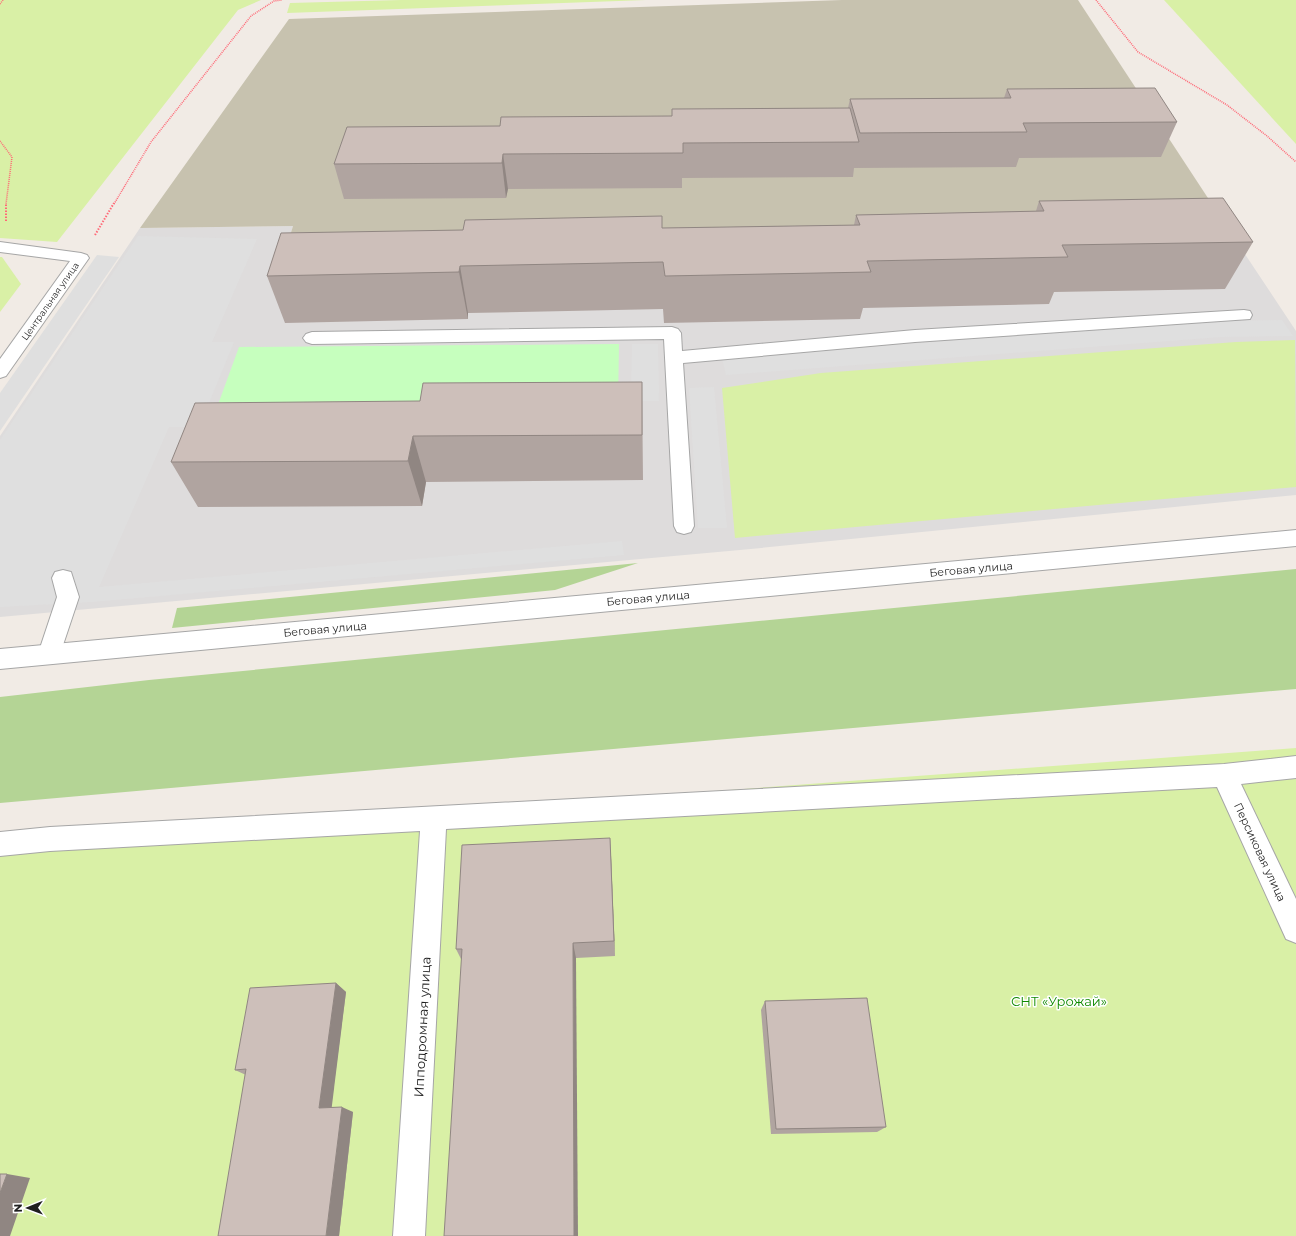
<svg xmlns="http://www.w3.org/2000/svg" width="1296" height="1236" viewBox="0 0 1296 1236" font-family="Montserrat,sans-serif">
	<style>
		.residential { fill: #dedcdc }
		.construction { fill: #c7c2af }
		.grass { fill: #d9f0a6 }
		.forest { fill: #b4d495 }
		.park { fill: #c6ffbe }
		.parking { fill: #dfdfdf }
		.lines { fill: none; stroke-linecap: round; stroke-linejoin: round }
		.service-casing { stroke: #a6a6a6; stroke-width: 2 }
		.minor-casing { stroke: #a6a6a6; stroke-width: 2 }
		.tertiary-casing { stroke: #a6a6a6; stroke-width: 2 }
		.path-far1 { stroke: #ff6876; stroke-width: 1.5; stroke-dasharray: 1 1; stroke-linecap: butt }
		.path { stroke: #ff6876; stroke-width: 2; stroke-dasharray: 1.5 1.5; stroke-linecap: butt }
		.service { fill: #fff; fill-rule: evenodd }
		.minor { fill: #fff; fill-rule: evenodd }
		.tertiary { fill: #fff; fill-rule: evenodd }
		.wall { fill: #b0a4a0 }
		.shaded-wall { fill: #908682 }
		.building { fill: #cdbfba; stroke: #908682 }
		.labels { text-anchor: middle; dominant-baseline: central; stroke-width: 3; stroke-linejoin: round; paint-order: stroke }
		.far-street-label { font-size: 9px; fill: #1f1f1f; stroke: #fff }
		.street-label { font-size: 11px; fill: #1f1f1f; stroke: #fff }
		.near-park-label { font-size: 13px; fill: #108a01; stroke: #fff }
		.near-street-label { font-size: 13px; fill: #1f1f1f; stroke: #fff }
	</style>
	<rect width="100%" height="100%" fill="#f1ebe5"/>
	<polygon class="residential" points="1225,224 1296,331 1296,495 740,550 0,617 0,436 140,228 293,226 289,239"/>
	<polygon class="construction" points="842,0 1078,0 1225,224 289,239 293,226 140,228 289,19"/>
	<g class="grass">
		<polygon points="0,0 261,0 238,10 57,242 0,238"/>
		<polygon points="401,0 646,0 287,13 290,3"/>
		<polygon points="1164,0 1296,0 1296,144"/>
		<polygon points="0,257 2,257 21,284 0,312"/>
		<polygon points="1295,340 1296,487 735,538 722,388 821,373 1236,342"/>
		<polygon points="1296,748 1296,1236 0,1236 0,844"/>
	</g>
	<g class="forest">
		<polygon points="638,563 555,590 172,628 177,608"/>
		<polygon points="1296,569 1296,689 0,803 0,697 149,680"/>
	</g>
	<polygon class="park" points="619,344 618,404 212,421 239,347"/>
	<g class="parking">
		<polygon points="138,236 257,239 212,342 234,342 199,427 169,427 99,587 622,541 624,555 92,602 0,607 0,440"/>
		<polygon points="97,255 119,257 0,431 0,393"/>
		<polygon points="1282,320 1293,336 1221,337 726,375 722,358 1210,321"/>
		<polygon points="632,344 658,344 659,401 631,401"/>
		<polygon points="714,387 727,528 698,528 689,388"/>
	</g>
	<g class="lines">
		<g class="service-casing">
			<g id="service">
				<polygon points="1244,310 1250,311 1252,315 1250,319 915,342 683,363 694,526 691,532 684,534 677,532 674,526 664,339 312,344 306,342 303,338 306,334 312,332 672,327 678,329 681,333 682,351 915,330"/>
				<polygon points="63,570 71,572 79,597 60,654 57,661 49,664 41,661 38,654 57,597 52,578 55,572"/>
			</g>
		</g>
		<g class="minor-casing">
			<g id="minor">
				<polygon points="0,242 81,253 87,255 89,258 6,376 0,378 0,359 70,261 0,252"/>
				<polygon points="1296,756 1296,778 1241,784 1296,899 1296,943 1286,939 1217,787 446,829 425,1236 393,1236 420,831 50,851 0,856 0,832 50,827 1224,764"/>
			</g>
		</g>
		<g class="tertiary-casing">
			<polygon id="tertiary" points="1296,530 1296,546 0,669 0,649"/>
		</g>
		<g class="path-far1">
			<polyline points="1096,0 1138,52 1227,105 1267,136 1296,162"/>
			<polyline points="0,4 3,0"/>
			<polyline points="0,141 12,157 6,204"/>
			<polyline points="114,204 151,142 251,16 274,1 282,0"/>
		</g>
		<g class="path">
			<polyline points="6,221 6,203"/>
			<polyline points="95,235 114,203"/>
		</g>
		<use href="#service" class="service"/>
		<use href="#minor" class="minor"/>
		<use href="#tertiary" class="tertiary"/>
	</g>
	<g class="wall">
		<polygon points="1007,89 1177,122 1161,157 1019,158 1016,167 854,168 853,177 682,178 682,188 508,189 506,198 344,199 334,164 500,126 672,116 848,108 850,99 1004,98"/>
		<polygon points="1039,201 1253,242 1225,289 1054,292 1049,304 863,308 860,319 664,323 663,309 468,313 468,319 285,323 267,276 662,228 854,225 856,215 1036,211"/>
		<polygon points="642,382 643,480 426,482 422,506 198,507 171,462 420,401"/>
		<polygon points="610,838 611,856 615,956 576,958 461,959 456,949"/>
		<polygon points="336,983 346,992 331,1107 353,1112 339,1236 246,1075 235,1070"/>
		<polygon points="765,1001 886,1127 877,1132 771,1134 761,1010"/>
	</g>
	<g class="shaded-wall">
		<polygon points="503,154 508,189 506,198 502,163"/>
		<polygon points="460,266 468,313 468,319 459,272"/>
		<polygon points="413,436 426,482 422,506 408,461"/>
		<polygon points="610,838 611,856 615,956 614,941"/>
		<polygon points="573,943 576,958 578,1236 574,1236"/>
		<polygon points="336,983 346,992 331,1113 319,1108"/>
		<polygon points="342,1107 353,1112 339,1236 326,1236"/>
		<polygon points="7,1174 30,1178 10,1236 0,1236 0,1193"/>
	</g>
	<g class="building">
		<polygon points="1155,88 1177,122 1023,123 1027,132 860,133 850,99 1011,98 1007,89"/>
		<polygon points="850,108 859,142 683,143 683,153 503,154 502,163 334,164 347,127 500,126 501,117 672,116 672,109"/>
		<polygon points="1223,198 1253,242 1062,245 1068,257 867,261 871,272 665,276 663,262 460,266 459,272 267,276 281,233 463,230 465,220 662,216 662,228 860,225 856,215 1044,211 1039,201"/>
		<polygon points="642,382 642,435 413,436 408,461 171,462 195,403 420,401 423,383"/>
		<polygon points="610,838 614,941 573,943 574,1236 444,1236 462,949 456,949 462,845"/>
		<polygon points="336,983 319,1108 342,1107 326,1236 218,1236 246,1069 235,1070 250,988"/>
		<polygon points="867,998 886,1127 776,1129 765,1001"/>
		<polygon points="0,1174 7,1174 0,1193"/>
	</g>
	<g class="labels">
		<g class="far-street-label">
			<text transform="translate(50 301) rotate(-55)">Центральная улица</text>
		</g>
		<g class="street-label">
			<text transform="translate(971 569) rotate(-5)">Беговая улица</text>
			<text transform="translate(648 598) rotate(-5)">Беговая улица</text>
			<text transform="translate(325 629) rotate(-5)">Беговая улица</text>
			<text transform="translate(1260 852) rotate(65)">Персиковая улица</text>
		</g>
		<g class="near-park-label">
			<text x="1059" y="1001">СНТ «Урожай»</text>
		</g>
		<g class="near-street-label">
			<text transform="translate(422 1027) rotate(-87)">Ипподромная улица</text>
		</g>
	</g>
	<g transform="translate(28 1208) rotate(269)" stroke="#ffffff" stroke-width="3" paint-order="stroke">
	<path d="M0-3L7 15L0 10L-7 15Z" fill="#1f1f1f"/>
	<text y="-6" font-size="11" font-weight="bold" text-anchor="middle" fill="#1f1f1f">N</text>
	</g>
</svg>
